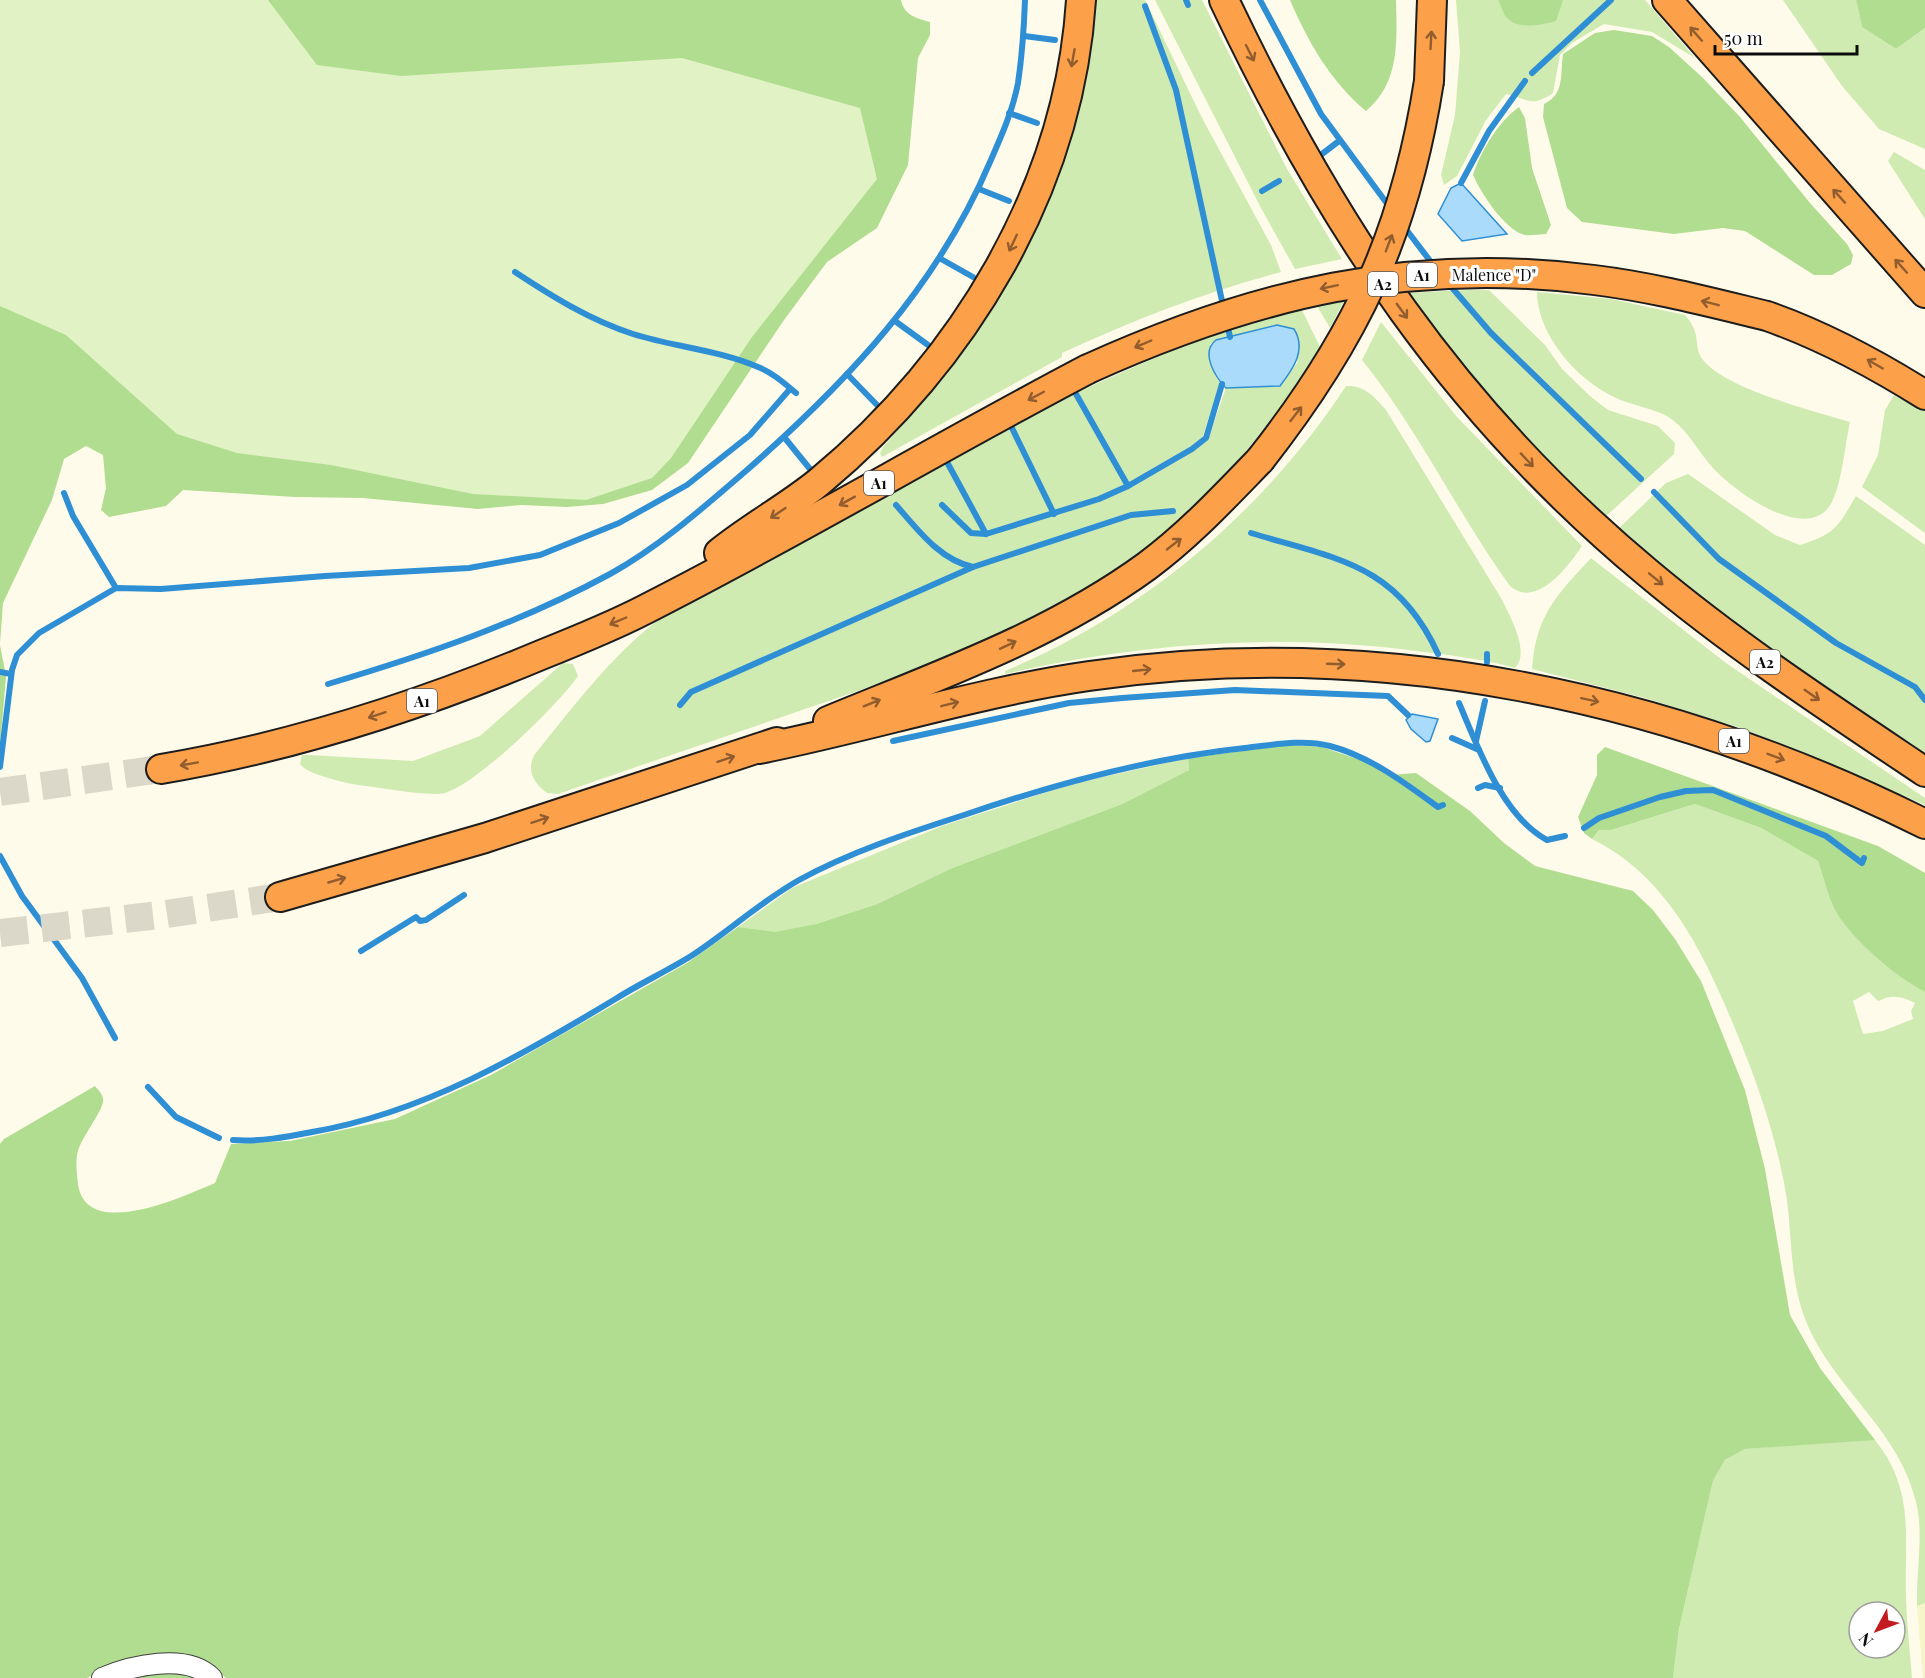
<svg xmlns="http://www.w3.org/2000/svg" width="1925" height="1678" viewBox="0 0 1925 1678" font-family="'Playfair Display',serif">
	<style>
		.farmland { fill: #f6f4c9 }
		.green { fill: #cfebb2; fill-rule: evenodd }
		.forest { fill: #b1dd90 }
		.pitch { fill: #e1f2c4 }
		.water { fill: #abdbfa; stroke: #2e8fd5; stroke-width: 1.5 }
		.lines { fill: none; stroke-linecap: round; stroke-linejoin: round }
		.stream { stroke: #2e8fd5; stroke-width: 6 }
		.highway-tunnel { stroke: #dbd7c9; stroke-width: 28; stroke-dasharray: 28 14; stroke-linecap: butt }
		.minor-casing { stroke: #3f3f3f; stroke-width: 22 }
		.highway-casing { stroke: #1d1d1d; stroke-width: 32 }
		.minor { stroke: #fff; stroke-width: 20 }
		.highway { stroke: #fda04a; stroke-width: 28 }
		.highway-bridge-casing { stroke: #1d1d1d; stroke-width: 32; stroke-linecap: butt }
		.highway-bridge { stroke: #fda04a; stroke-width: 28 }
		.oneway { stroke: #915d2e }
		.labels { text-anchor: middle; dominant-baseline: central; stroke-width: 6; stroke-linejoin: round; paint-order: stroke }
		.shield { fill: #fff; stroke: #555; stroke-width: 1.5 }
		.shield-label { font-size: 15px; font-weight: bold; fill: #0c0c0c }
		.street-label { font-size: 16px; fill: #0c0c0c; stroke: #fff }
	</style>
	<rect width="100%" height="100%" fill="#fffbea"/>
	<polygon class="farmland" points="1925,1603 1925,1678 1923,1678 1917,1606"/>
	<g class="green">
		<path d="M1095,0H1145L1202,118L1271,245L1281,272C1205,292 1133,320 1062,353V357L882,457L880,453L883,447L948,373L1009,278L1067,145L1089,55Z"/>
		<polygon points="1155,0 1202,0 1287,169 1342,259 1295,269 1261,208"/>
		<path d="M1456,0H1645L1695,58L1652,32L1604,24L1572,43L1560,55L1553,93C1531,108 1529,99 1506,94L1486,120L1457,176L1444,185L1441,175L1455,115L1460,52Z"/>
		<polygon points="1783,0 1856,0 1862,27 1896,49 1925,28 1925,149 1879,129 1842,86"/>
		<polygon points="1894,152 1925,170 1925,219 1888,161"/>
		<path d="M1467,290H1489L1545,345L1562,369L1590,396L1608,410L1658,426L1675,443L1674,454L1604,518C1529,450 1466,372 1403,293Z"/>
		<path d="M1537,292L1611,299L1685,315C1703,335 1692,346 1703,360C1726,389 1814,411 1850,422C1845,445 1842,482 1832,502C1809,546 1735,492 1714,469C1697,451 1687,427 1665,415C1648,407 1630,405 1614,397C1576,379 1537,334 1537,292Z"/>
		<polygon points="1344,301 1330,328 1317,306"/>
		<path d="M1301,308L1320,347C1276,418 1223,486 1159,539C1056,624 924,669 799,711C719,739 638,766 558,794L547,793C533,783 526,769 535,754C570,711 604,665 647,629C686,597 752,571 797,545C963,451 1115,359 1301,308ZM1277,325L1299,340L1297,363L1280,386L1226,388L1208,439H1202L1220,382L1215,376L1210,344L1215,341Z"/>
		<path d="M1381,322L1457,417L1582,546C1568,567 1536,609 1510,586C1457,513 1419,430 1362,360Z"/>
		<path d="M1346,386C1364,385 1374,396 1386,410L1501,598C1509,614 1531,652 1515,668C1483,659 1449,655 1416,651C1280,633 1140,643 1005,674V671C1144,613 1265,510 1346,386Z"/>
		<polygon points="1894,395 1925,411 1925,533 1862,487 1878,455 1885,410"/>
		<path d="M1688,474L1775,535L1800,545C1835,534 1838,527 1856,496L1925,545V756C1819,685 1714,612 1617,530L1666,483Z"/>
		<path d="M1591,558L1726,663L1925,798V805L1788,746L1737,727L1645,698L1532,669C1536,615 1556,596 1591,558Z"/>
		<path d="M563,663L573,664L578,676C558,705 478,783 445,793C429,797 377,787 358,785C345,783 306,774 300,764L302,755H310L413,761L480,736Z"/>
		<polygon points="1188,758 1189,770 1122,804 952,868 877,904 816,924 775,933 738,927 792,888 942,826 1072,784"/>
		<path d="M1695,804L1761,828L1818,861C1824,876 1827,897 1835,910C1850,933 1900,980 1925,992V1603L1917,1606C1916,1573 1924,1534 1916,1502C1899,1428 1829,1385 1804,1316C1790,1278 1792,1239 1787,1200C1778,1142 1758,1084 1736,1031C1705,956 1669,877 1592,839L1599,830H1611ZM1869,992L1878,1001C1892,994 1902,996 1915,1003L1911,1011L1913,1019L1883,1031L1863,1034L1853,1001Z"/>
		<path d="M1856,1439L1875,1440C1916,1491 1904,1539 1906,1599C1907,1626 1910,1652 1912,1678H1673L1679,1629L1713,1481L1725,1460L1745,1449ZM1859,1612H1895V1648H1859Z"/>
	</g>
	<g class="forest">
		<path d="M0,0H901C904,15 916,18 930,22V35L918,58L908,165L877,228L827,262L784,320L688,463L652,490L603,504L567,507L521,505L478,509L363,498L295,497L183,490L166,506L109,517L101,510L106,488L103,455L86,446L64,459L52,500L3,603L0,644Z"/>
		<path d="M1290,0H1396C1397,41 1400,83 1366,111C1331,82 1308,42 1290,0Z"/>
		<path d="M1498,0H1563L1556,21C1542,25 1519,30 1507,18C1503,14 1501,5 1498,0Z"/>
		<polygon points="1856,0 1925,0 1925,28 1896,49 1862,27"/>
		<path d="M1614,30L1652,36L1669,47L1703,78L1740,117L1810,203L1847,244L1853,255L1851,264L1832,275H1814L1745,231L1723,228L1674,234L1582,222L1567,208L1543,117L1544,104C1565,94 1560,75 1563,54L1595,33Z"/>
		<path d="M1519,107L1525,118L1532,168L1551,225L1546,234C1539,234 1528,237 1522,234C1503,227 1481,193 1473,175C1481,151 1498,122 1519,107Z"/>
		<polygon points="0,645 6,676 0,748"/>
		<path d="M1290,745L1322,747L1360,760L1390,775L1416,773L1470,811L1504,843L1535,866L1633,891L1653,910L1675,939L1701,981L1745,1090L1765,1169L1790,1315L1820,1368L1875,1440L1745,1449L1725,1460L1713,1481L1679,1629L1673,1678H226L211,1666L184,1654L114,1665L87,1678H0V1144L4,1139L95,1086C99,1091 104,1095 103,1102C101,1113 82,1137 78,1151C75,1160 77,1175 78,1184C86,1242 184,1196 215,1183L231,1144L290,1141L395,1119L491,1075L687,963L738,927L775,932L816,924L877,904L952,868L1122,804L1189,770L1188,758Z"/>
		<path d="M1605,747L1878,846L1925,873V992C1896,977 1851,939 1835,910C1827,896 1824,877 1818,861L1761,828L1695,804L1611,830H1599L1592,839L1584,833L1578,817L1597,775V755Z"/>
		<polygon points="166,1669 196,1678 128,1678"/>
	</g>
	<polygon class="pitch" points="0,0 268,0 317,65 401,76 682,58 860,108 877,179 752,337 671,458 652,478 586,500 473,494 331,465 237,453 177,434 66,335 0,306"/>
	<g class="water">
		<polygon points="1461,183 1507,234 1462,241 1438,214 1451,188"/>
		<path d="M1277,325L1294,329C1307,350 1293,369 1280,386L1226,388C1215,377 1200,352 1216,340Z"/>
		<polygon points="1412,714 1438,719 1430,741 1426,742 1411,729 1406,720"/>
	</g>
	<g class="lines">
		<g class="stream">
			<polyline points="1186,0 1188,5"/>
			<polyline points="1260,0 1321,114 1391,209"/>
			<polyline points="1145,6 1176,90 1224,310"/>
			<polyline points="1024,36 1055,40"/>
			<polyline points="1532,73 1611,0"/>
			<polyline points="1009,113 1037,123"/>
			<polyline points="1322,154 1339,141"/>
			<polyline points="1461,183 1489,131 1525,81"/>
			<polyline points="979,189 1009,201"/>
			<polyline points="1262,191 1279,181"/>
			<polyline points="1402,224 1434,266"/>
			<polyline points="941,259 973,277"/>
			<path d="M515,272C553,297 590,320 633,334C674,347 719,350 758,367C773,373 784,383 796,393"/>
			<polyline points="1448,283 1491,333 1641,479"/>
			<polyline points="895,321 928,345"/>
			<polyline points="1227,323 1230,337"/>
			<polyline points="847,374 878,406"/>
			<polyline points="1076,394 1128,486"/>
			<polyline points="1011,426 1054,514"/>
			<polyline points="784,437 810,469"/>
			<polyline points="947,462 986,534"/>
			<polyline points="1654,492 1719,559 1836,643 1915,687 1925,700"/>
			<polyline points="64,493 73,516 116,588"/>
			<path d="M896,505C918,530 940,560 973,567"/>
			<polyline points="942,505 971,533 986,534 1099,499 1128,486 1192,449 1206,438 1222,384"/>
			<path d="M1251,533C1337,559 1397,564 1438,654"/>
			<polyline points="1487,654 1487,662"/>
			<polyline points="0,672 11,674"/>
			<path d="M328,684C425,655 520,623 610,574C659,547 704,507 747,470C848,381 937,287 990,162C1001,137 1013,110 1018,83C1022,56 1024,28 1025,0"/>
			<path d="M1459,703C1478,747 1502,816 1547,840L1565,836"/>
			<polyline points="680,705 691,692 973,567 1131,515 1173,511"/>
			<polyline points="1452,738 1479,750"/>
			<polyline points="893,741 1069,703 1122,698 1235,690 1388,696 1408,715"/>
			<polyline points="1476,741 1485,701"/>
			<polyline points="0,767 12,670 17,655 39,633 116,588 161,589 325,576 469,568 540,555 619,523 687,485 750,435 790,389"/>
			<polyline points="1478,788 1485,785 1500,788"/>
			<polyline points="1584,828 1599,818 1660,797 1686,791 1713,790 1826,836 1862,863 1864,858"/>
			<polyline points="0,856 22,896 82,978 115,1038"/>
			<polyline points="361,951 416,917 420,921 426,920 464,895"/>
			<polyline points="148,1087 176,1117 219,1138"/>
			<path d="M233,1140C260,1142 286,1137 312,1132C423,1113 521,1056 617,998C641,983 667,971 691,956C728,932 760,902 799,880C850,852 908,833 964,815C1055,784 1149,758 1245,748C1272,745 1303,739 1330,746C1371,757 1405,783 1438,807L1443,805"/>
		</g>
		<g class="highway-tunnel">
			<polyline points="0,792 161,769"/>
			<polyline points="0,933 160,915 280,897"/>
		</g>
		<g class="minor-casing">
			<path id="minor" d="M102,1678C130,1666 187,1652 212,1678"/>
		</g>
		<g class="highway-casing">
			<g id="highway">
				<path d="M1224,0C1331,226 1454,412 1648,573C1735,646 1831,709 1925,772"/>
				<polyline points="1667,0 1925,293"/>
				<polyline points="1429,81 1432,0"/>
				<path d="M1767,316C1824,336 1874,363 1925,395"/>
				<path d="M719,553C751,527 787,508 819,482C963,362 1069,190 1081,0"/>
				<path d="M828,721C937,676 1051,636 1147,566C1189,535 1224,497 1260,460"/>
				<path d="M759,749C870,727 978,692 1089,676C1376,634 1667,695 1925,824"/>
				<path d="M161,769C292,747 419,706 541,655C576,641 611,627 644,610C794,534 939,447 1088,369"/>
				<polyline points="280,897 485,838 777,742"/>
			</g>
		</g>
		<use href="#minor" class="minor"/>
		<use href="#highway" class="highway"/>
		<g class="highway-bridge-casing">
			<g id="highway-bridge">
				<path d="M1088,369C1254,294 1410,256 1594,280C1652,287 1709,302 1767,316"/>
				<path d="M1260,460C1356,338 1405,235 1429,81"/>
			</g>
		</g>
		<use href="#highway-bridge" class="highway-bridge"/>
	</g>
	<defs><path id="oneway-shaft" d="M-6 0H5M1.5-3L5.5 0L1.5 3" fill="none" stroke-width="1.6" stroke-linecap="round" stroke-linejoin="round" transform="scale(1.5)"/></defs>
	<g class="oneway">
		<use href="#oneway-shaft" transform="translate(1696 34) rotate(-131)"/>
		<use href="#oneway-shaft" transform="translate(1431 40) rotate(-87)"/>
		<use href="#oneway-shaft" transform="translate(1250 53) rotate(63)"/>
		<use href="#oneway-shaft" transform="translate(1073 58) rotate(100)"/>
		<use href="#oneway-shaft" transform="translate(1839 196) rotate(-132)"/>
		<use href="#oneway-shaft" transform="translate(1013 243) rotate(115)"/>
		<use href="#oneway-shaft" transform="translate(1389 243) rotate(-69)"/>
		<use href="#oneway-shaft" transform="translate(1901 266) rotate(-132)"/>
		<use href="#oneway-shaft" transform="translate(1329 287) rotate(168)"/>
		<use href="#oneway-shaft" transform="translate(1710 303) rotate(-166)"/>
		<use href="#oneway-shaft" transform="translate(1402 311) rotate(54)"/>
		<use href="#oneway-shaft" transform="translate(1143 344) rotate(157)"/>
		<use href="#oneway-shaft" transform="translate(1875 364) rotate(-150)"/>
		<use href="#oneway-shaft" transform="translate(1036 396) rotate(152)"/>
		<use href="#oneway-shaft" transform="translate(1296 414) rotate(-52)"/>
		<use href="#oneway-shaft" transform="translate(1527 460) rotate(47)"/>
		<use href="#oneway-shaft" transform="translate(847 501) rotate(151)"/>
		<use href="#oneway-shaft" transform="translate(778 513) rotate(146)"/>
		<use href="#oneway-shaft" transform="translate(1174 544) rotate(-38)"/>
		<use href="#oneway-shaft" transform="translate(1656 579) rotate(39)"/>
		<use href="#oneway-shaft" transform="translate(618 621) rotate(157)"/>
		<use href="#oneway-shaft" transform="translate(1008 645) rotate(-25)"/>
		<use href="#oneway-shaft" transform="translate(1336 664) rotate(2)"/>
		<use href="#oneway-shaft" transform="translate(1142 670) rotate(-6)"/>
		<use href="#oneway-shaft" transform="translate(1812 695) rotate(35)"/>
		<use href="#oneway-shaft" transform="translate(1590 700) rotate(12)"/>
		<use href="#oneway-shaft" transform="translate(872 703) rotate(-22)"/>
		<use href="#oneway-shaft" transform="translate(950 704) rotate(-14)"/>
		<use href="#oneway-shaft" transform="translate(377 715) rotate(162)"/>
		<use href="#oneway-shaft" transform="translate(1776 757) rotate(21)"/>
		<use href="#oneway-shaft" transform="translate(726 759) rotate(-18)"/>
		<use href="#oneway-shaft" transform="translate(189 764) rotate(170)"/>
		<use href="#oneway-shaft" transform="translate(540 820) rotate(-18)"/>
		<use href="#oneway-shaft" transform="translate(337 880) rotate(-16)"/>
	</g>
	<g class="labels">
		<g class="shield">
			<rect x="1407" y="263" width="30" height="24" rx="4.5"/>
			<rect x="1368" y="272" width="30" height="24" rx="4.5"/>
			<rect x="864" y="471" width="30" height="24" rx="4.5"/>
			<rect x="1750" y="650" width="30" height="24" rx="4.5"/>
			<rect x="407" y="689" width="30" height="24" rx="4.5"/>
			<rect x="1719" y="729" width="30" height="24" rx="4.5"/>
		</g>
		<g class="shield-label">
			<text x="1422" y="275">A1</text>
			<text x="1383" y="284">A2</text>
			<text x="879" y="483">A1</text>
			<text x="1765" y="662">A2</text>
			<text x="422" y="701">A1</text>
			<text x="1734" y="741">A1</text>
		</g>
		<g class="street-label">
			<text x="1494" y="274">Malence "D"</text>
		</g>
	</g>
	<g transform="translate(1877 1630) rotate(229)"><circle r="28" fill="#ffffff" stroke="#9e9e9e" stroke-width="1.5"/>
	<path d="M0-4.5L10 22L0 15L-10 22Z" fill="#c31c20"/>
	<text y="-9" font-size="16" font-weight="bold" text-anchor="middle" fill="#0c0c0c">N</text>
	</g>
	<path d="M1715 45v9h142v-9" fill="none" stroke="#0c0c0c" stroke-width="3"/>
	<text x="1724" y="45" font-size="18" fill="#0c0c0c" stroke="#ffffff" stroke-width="4.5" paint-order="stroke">50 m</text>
</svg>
